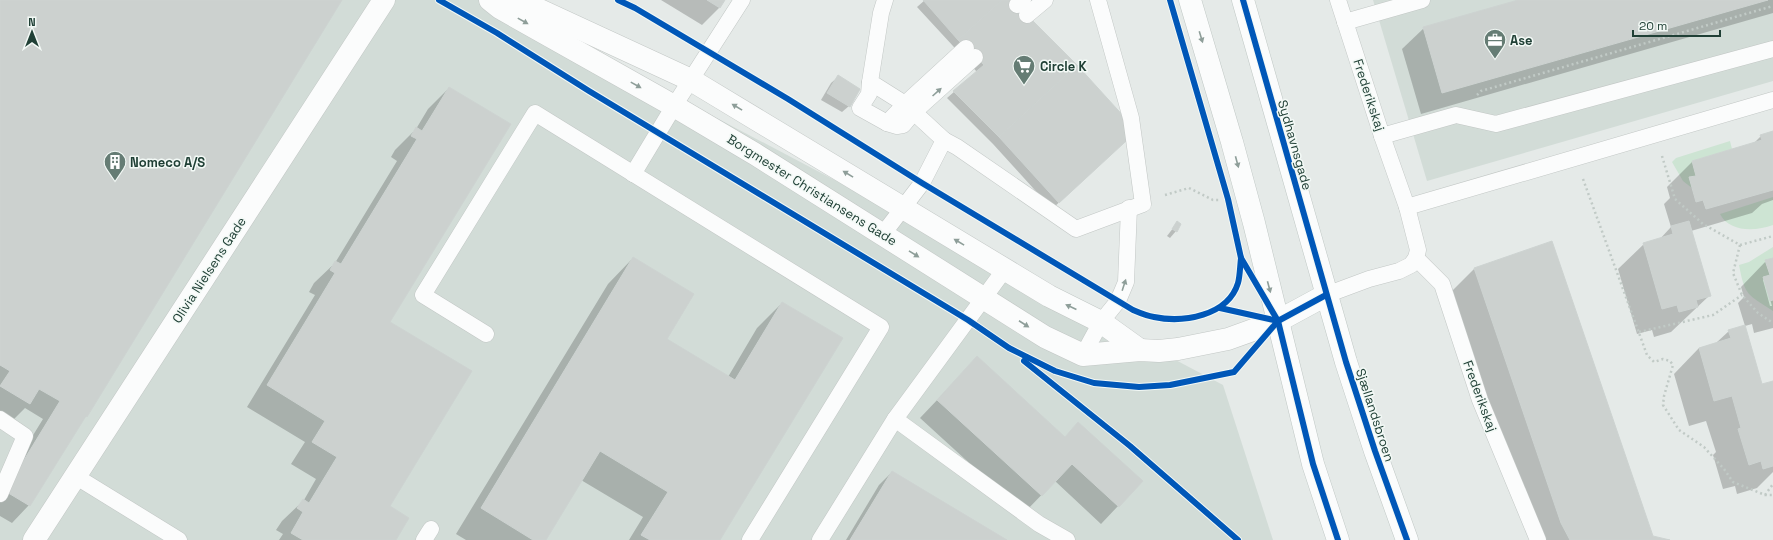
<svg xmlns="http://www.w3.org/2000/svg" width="1773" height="540" viewBox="0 0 1773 540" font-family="'Space Grotesk',sans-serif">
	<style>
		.built { fill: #d2dcd7 }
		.green { fill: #cde4d3 }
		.shadow { fill: #0003; fill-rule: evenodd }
		.building { fill: #ccd1cf; stroke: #cdd3d1 }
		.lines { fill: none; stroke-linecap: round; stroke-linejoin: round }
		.lane-casing { stroke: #c2c7c5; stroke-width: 17 }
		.street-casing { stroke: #c2c7c5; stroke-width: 23 }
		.secondary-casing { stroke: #c0c8c5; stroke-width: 23 }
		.path { stroke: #c1cac6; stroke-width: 2.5; stroke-dasharray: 2 3; stroke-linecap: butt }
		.lane { stroke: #fbfcfc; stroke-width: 16 }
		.street { stroke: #fbfcfc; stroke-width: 22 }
		.secondary { stroke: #fbfcfc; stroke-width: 22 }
		.cycleway-casing { stroke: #f3f9f6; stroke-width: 8 }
		.cycleway { stroke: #0057b8; stroke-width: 6 }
		.oneway { fill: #8e9e99 }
		.labels { text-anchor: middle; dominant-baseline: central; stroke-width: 3; stroke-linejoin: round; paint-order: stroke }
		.poi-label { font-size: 13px; font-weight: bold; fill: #204036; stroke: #f3f9f6; text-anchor: start }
		.street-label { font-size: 13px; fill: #204036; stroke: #f3f9f6 }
	</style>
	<rect width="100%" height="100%" fill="#e5eae8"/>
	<g class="built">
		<polygon points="0,0 493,0 1223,385 1273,540 0,540"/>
		<polygon points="1373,0 1773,0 1773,81 1427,181"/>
	</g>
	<g class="green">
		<polygon points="1730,141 1732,149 1692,161 1696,176 1689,178 1692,188 1683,181 1672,162 1676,158"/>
		<path d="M1773,197V225C1756,231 1730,233 1720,214Z"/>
		<path d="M1773,247V311C1748,294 1745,297 1739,265L1749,262Z"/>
	</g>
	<g class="shadow">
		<polygon points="0,0 341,0 86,416 81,422 29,505 12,523 0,516 0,489 43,419 25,408 11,422 0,414"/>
		<polygon points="661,0 724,0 719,8 702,25"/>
		<polygon points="925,0 1011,0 1129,137 1052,209 993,144 947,98 977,72 917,7"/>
		<polygon points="1522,0 1773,0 1773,13 1421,114 1402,49 1424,28"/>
		<polygon points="838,77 849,106 842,112 821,100 831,83"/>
		<polygon points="449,88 389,322 388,506 394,540 279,540 283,534 276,530 282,521 304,500 316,479 291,464 305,442 247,407 315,295 309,292 314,283 335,263 397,161 391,157 395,150 416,129 428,109"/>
		<polygon points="1773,132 1773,200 1762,204 1752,213 1691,231 1710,295 1671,332 1654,337 1652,330 1637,334 1618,269 1644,244 1659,240 1671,227 1664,204 1670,198 1667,187 1692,162 1753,144 1761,136"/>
		<polygon points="1177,223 1176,231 1170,238 1167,236"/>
		<polygon points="633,258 666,339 728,377 757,328 782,303 719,540 629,540 643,517 581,480 544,540 466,540 456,534 608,284"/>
		<path d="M1773,259V328L1754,333L1752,324L1745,326L1738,303L1744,297L1741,287L1766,261ZM1764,279L1772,306H1770L1763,280Z"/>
		<polygon points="1474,269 1652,537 1666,540 1533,540 1449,294"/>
		<polygon points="1729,331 1761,385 1773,382 1773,472 1757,488 1737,494 1735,486 1723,489 1713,455 1716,452 1706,421 1689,426 1674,374 1699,348 1716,343"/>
		<polygon points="977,358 1118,506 1101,524 1055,481 1024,513 920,418"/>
		<polygon points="892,472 1005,540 846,540 879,485"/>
	</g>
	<g class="building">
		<polygon points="0,0 342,0 87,417 86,416 30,506 5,491 60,401 39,389 30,404 0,386 10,371 0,365"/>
		<polygon points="707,0 725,0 720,8"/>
		<polygon points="923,0 1002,0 958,40"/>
		<polygon points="1002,0 1012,0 1077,65 999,137 953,91 984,65 958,40"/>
		<polygon points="1518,0 1768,0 1442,93 1423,27"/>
		<polygon points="1077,65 1137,131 1059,203 999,137"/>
		<polygon points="838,75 860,89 850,107 827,93"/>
		<polygon points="449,87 511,124 390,322 472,371 390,506 409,518 396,540 303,540 291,533 303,512 297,508 303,499 309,503 337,457 312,442 325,421 267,385 335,273 330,270 335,261 341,264 417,139 411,136 416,127 422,131"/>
		<polygon points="1773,131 1773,190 1706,209 1703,200 1696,202 1689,177 1696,176 1692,161 1762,140 1760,135"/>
		<polygon points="1177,221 1181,224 1177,232 1172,229"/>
		<polygon points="1689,221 1711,296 1696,300 1698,307 1679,312 1677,305 1662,309 1643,243 1673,234 1671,226"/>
		<polygon points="1552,241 1653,536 1670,540 1570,540 1561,523 1474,268"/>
		<polygon points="633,257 694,294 667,339 735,380 782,302 843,338 720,540 650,540 641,535 668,492 600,451 546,540 533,540 481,508"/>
		<polygon points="1773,258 1773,300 1770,301 1763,277 1770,275 1765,260"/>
		<polygon points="1745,325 1762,384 1773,381 1773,466 1763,469 1761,461 1749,465 1738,429 1741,428 1732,396 1714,401 1699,348 1731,338 1728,330"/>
		<polygon points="977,356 1065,437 1078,422 1143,481 1119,507 1072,464 1042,496 937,400"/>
		<polygon points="892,471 1007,540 850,540"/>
	</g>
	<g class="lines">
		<g class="lane-casing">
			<g id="lane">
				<polyline points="885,0 881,13 870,82 905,104 944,140"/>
				<polyline points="1017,5 1023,0"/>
				<polyline points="1027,15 1045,0"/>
				<polyline points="1345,22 1422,0"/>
				<polyline points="870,82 869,94 860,108 887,123 897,126 903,125 914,112 975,57"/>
				<polyline points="887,123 905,104 966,48"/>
				<polyline points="1382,136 1456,115 1496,124 1773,49"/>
				<polyline points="633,174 674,106 742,0"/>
				<polyline points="1407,207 1773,100"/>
				<polyline points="883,234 922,183 944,140 957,147 1076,229 1143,204 1131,118 1098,0"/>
				<polyline points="1416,258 1442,284 1480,400 1538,540"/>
				<polyline points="1005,269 895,419 1039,524 1067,540"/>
				<polyline points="1326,295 1369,279 1399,271 1411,265 1416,258 1418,250 1407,207 1382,136 1338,0"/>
				<polyline points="486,334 423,295 535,113 881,327 750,540"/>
				<polyline points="1083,355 1101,322 1118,301 1126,282 1129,208"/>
				<polyline points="0,419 25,436 0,494"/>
				<polyline points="75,476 179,540"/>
				<polyline points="424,540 431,529"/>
				<polyline points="820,540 895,419"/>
			</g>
		</g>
		<g class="street-casing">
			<g id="street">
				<polyline points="490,0 500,8 674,106 755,154 1045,337 1083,355 1140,350 1159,351 1178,349 1228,339 1278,321"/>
				<polyline points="518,0 691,80 1049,296 1101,322 1140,350"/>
				<polyline points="34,540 384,0"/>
			</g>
		</g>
		<g class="secondary-casing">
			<g id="secondary">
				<polyline points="1190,0 1232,142 1254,223 1313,464 1338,540"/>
				<polyline points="1243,0 1346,362 1375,451 1407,540"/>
				<polyline points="1278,321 1326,295"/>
			</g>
		</g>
		<g class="path">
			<polyline points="1477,95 1481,91 1773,6"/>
			<polyline points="1662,156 1675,199 1703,224 1740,245 1773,236"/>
			<polyline points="1583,179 1647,355 1654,362 1663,359 1670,361 1673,365 1664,396 1663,405 1679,430 1704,447 1724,469 1733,482 1765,495 1773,495"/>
			<polyline points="1165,195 1189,188 1213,200 1220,200"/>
			<polyline points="1740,245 1733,273 1742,295 1758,313 1773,323"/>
			<polyline points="1639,332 1713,315 1742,295"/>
			<polyline points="1765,495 1773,484"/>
		</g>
		<use href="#lane" class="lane"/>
		<use href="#street" class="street"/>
		<use href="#secondary" class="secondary"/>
		<g class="cycleway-casing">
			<g id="cycleway">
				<polyline points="439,0 497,33 589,91 968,320 1009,348 1055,371 1094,383 1139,387 1170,385 1234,372 1278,321 1326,295"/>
				<path d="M618,0L635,8L788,99L922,183L1133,310C1140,313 1147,316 1154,317C1183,323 1228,316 1238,283C1240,276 1240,266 1241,258"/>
				<polyline points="1170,0 1228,199 1241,258 1278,321 1313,464 1338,540"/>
				<polyline points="1243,0 1346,362 1375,451 1407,540"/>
				<polyline points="1220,308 1278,321"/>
				<polyline points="1024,361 1130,446 1238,540"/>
			</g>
		</g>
		<use href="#cycleway" class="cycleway"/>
	</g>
	<defs><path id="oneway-solid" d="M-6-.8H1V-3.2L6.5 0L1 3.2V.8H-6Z"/></defs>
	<g class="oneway">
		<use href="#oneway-solid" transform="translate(523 21) rotate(29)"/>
		<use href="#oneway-solid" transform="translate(1201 37) rotate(73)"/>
		<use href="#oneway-solid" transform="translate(636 85) rotate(29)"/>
		<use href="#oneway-solid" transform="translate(937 92) rotate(-42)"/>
		<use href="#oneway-solid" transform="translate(737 107) rotate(-149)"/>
		<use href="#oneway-solid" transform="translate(1237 162) rotate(75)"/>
		<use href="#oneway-solid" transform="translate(848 174) rotate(-149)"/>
		<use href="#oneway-solid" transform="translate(959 242) rotate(-149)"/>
		<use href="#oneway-solid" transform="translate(914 254) rotate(32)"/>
		<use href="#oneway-solid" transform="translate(1124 285) rotate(-72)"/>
		<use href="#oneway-solid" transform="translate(1269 287) rotate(75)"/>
		<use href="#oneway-solid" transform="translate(1071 307) rotate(-155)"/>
		<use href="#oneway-solid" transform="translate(1024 324) rotate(33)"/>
	</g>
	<defs>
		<g id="office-pin" transform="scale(1.15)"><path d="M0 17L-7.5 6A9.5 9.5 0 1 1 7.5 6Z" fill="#657c74" stroke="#f3f9f6"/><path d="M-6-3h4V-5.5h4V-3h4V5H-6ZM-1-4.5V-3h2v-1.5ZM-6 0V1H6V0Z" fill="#fff"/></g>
		<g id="supermarket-pin" transform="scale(1.15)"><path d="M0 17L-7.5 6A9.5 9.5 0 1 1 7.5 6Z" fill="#657c74" stroke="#f3f9f6"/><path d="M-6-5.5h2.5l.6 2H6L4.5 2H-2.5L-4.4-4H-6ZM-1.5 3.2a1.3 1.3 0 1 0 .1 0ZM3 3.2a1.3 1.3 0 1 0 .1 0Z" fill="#fff"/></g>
		<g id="building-pin" transform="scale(1.15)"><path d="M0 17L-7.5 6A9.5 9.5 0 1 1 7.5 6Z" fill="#657c74" stroke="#f3f9f6"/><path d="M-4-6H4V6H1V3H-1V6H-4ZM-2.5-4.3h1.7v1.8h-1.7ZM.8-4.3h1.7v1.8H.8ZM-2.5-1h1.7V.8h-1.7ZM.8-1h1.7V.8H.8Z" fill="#fff"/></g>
	</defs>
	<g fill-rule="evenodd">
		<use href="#office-pin" x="1495" y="40"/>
		<use href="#supermarket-pin" x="1024" y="66"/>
		<use href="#building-pin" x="115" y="162"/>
	</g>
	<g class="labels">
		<g class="poi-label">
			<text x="1510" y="40">Ase</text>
			<text x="1040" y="66">Circle K</text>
			<text x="130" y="162">Nomeco A/S</text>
		</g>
		<g class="street-label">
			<text transform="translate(1369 95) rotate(72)">Frederikskaj</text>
			<text transform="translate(1295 145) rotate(74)">Sydhavnsgade</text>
			<text transform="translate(812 190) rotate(32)">Borgmester Christiansens Gade</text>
			<text transform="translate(209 270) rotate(-57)">Olivia Nielsens Gade</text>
			<text transform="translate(1480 396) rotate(70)">Frederikskaj</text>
			<text transform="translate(1375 415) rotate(72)">Sjællandsbroen</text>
		</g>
	</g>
	<g transform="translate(32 32)" stroke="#f3f9f6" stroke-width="3" paint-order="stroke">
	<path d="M0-3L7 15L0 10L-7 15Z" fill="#204036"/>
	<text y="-6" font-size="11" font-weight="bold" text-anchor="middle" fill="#204036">N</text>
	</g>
	<path d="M1633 30v6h87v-6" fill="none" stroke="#204036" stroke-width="2"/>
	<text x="1639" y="30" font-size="12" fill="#204036" stroke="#f3f9f6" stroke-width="3" paint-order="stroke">20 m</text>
</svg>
